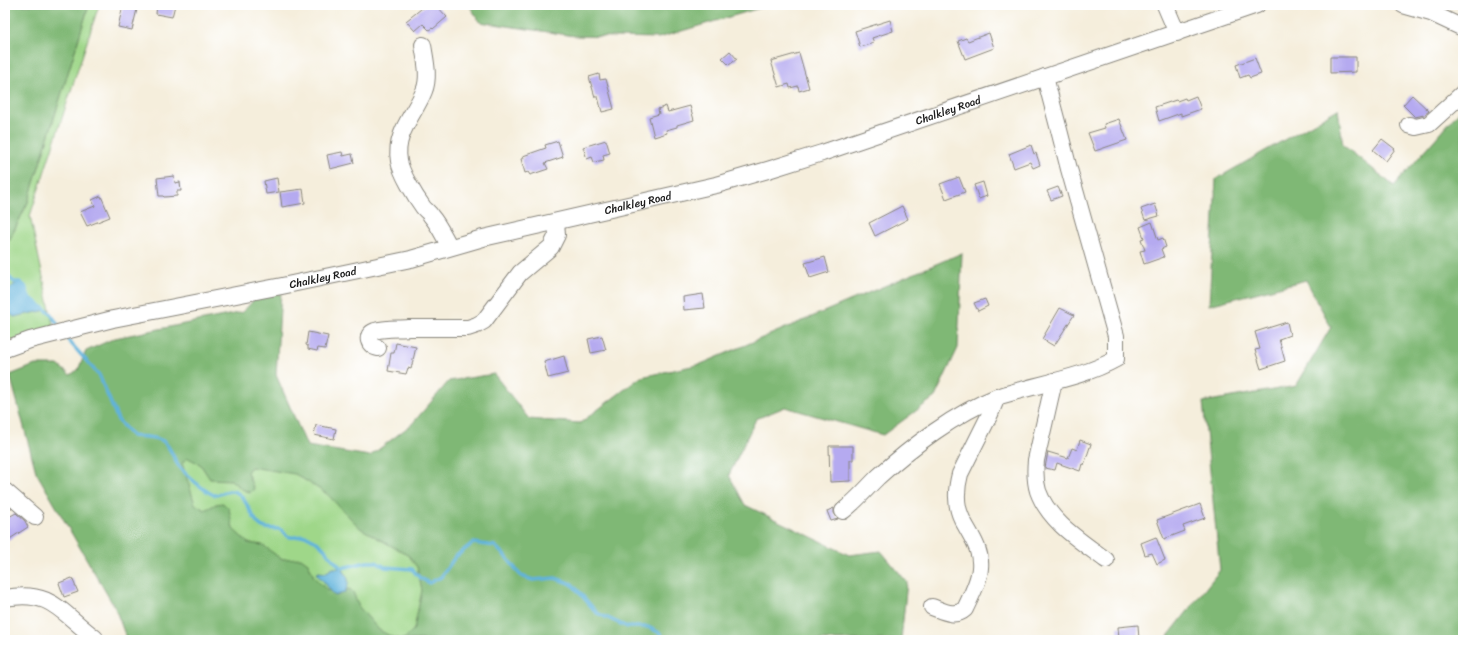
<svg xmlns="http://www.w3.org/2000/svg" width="1468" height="645" viewBox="0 0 1468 645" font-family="Sriracha,sans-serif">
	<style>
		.green { fill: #9fd789; stroke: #5e7a52 }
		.forest { fill: #7fb875; stroke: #4e6a48; fill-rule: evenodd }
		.water { fill: #60b3db; stroke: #3e687c }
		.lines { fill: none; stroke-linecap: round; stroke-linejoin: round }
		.stream { stroke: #60b3db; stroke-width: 3.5 }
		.building { fill: #b5aaf0 }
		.minor-casing { stroke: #88857c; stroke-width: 18 }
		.minor { stroke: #fff; stroke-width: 16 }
		.labels { text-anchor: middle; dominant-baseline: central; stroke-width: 3; stroke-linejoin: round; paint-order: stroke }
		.street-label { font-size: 11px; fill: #1c1c1c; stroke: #fff }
	</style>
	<rect width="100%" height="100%" fill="#fff"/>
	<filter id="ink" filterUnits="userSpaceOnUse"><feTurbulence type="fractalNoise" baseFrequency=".025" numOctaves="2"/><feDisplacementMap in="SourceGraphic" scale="8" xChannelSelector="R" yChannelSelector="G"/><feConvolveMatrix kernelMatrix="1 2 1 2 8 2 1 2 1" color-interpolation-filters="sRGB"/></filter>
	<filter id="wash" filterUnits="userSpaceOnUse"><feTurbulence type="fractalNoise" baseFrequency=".012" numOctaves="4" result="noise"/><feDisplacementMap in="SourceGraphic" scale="16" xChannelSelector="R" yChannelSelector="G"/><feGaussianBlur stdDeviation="0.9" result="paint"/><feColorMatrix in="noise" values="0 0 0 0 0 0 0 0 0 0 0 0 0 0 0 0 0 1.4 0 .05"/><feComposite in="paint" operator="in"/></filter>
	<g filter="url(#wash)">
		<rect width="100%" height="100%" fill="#f5eedc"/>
		<g class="green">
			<polygon points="89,5 99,5 30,216 54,329 5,344 5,220 14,231 28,202"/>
			<polygon points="95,376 285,464 387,522 427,567 427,640 364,640 174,511"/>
		</g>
		<g class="forest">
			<polygon points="5,5 89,5 28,202 9,241 5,237"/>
			<polygon points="469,5 770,5 658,38 575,36 480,22"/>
			<polygon points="1463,107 1463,640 1165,640 1220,570 1203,402 1296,386 1331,327 1306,280 1209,305 1216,179 1338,109 1343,145 1394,186"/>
			<path d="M962,253L958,348L935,397L883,435L785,407L756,419L729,475L745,505L849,555L881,551L907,582L901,640H127L115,608L36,472L10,375L35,365H58L70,375L78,370L86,351L115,338L243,312L257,296L281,292L276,375L307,446L370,456L412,424L449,381L494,374L529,419L580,423L641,377L701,364ZM188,458L200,464L210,479L231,480L242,489L250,493L254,489L247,472L251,467L295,474L327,494L360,528L409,556L417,567L422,590L414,629L404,639L394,638L379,630L359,607L353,592L350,589L342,591L327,590L314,577L308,563L301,558L281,559L263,545L248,543L233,529L229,509L223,503L216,504L205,510L195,504L182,463Z"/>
		</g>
		<g class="water">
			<path d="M20,282L25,286L29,297L47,310L14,317L6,310C5,297 6,287 20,282Z"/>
			<path d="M333,568H342C349,578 351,583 344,593L335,596C328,588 324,580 316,574L319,572L325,573Z"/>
		</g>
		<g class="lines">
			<g class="stream">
				<polyline points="5,266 9,277 14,282 20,282 25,286 29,297 50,313 57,323"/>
				<path d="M68,340L99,375L118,420L132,436C142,437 154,436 163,441C171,447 173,458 178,465C186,475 204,491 214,495C219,495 224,492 229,491C246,489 250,519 261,526C267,530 273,528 279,529C284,530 285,537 291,537C297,538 304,534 309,537C324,544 330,559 342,568L367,562H376L385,567L412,569L419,577L429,583L441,577L455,557L473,543L495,546L508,559L521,576L533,580L555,578L572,584L597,613L627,627H648L660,633L664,640"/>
			</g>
		</g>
		<g id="blocks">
			<g class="building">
				<polygon points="123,5 138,5 132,30 118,27"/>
				<polygon points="157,5 175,5 172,17 156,14"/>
				<polygon points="426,5 436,5 447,17 433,29 432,28 429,30 423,24 415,31 406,21"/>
				<polygon points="890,20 893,31 872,38 874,43 860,47 855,31"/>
				<polygon points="989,33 994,48 965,59 958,41 966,38 968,41"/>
				<polygon points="730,51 737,59 729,65 722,58"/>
				<polygon points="799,53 809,88 799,91 798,86 790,88 789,84 779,87 771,61"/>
				<polygon points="1330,57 1356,57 1356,72 1330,73"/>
				<polygon points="1255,58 1261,74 1250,78 1248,75 1240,78 1236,65"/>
				<polygon points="599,74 600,80 606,79 614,109 602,112 598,97 595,97 589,77"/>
				<polygon points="1412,95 1429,111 1424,115 1415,117 1403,105"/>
				<polygon points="1196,96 1201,109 1181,116 1181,113 1159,121 1155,107 1176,100 1177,101 1185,98 1186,100"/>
				<polygon points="666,106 668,112 690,106 694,120 677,125 677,127 666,130 667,133 654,137 649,117 659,114 658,109"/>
				<polygon points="1119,119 1127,140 1095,151 1088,133 1105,128 1104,124"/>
				<polygon points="1382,139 1395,149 1386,161 1373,150"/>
				<polygon points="606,140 610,153 603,155 604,160 594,162 592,157 587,159 583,147"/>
				<polygon points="558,141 563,157 545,163 548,169 530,175 528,172 525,173 521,159 524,158 523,156 546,148 545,145"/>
				<polygon points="1031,145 1034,154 1036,153 1040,165 1033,168 1030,162 1014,168 1009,154"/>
				<polygon points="342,152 343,156 352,154 354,163 330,169 327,155"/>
				<polygon points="174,176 175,183 180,182 181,191 177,191 177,196 164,197 163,196 159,196 157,178"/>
				<polygon points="959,177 965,192 946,199 940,184"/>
				<polygon points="277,178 279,192 266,194 264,181"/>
				<polygon points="983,182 987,196 979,199 974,185"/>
				<polygon points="1058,187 1062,196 1051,200 1047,191"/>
				<polygon points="303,189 305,203 282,207 280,192"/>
				<polygon points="101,196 110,217 87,226 80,212 95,206 92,200"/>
				<polygon points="1155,204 1159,216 1145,220 1141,209"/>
				<polygon points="902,206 908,219 875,236 869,223"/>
				<polygon points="1152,222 1158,240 1163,238 1166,247 1161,249 1164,257 1144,264 1140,251 1145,250 1141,239 1144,238 1140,227"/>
				<polygon points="825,257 829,272 810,278 805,263"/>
				<polygon points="703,294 705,308 684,310 683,297"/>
				<polygon points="985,299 988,306 978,311 974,303"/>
				<polygon points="1060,308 1074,315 1054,346 1042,339"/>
				<polygon points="1287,322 1290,335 1279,339 1285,361 1261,369 1255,350 1260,349 1255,332"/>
				<polygon points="308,332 328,336 325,349 318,348 317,351 308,349 308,346 306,345"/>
				<polygon points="602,336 606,350 591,353 588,339"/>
				<polygon points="396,343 416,347 411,369 408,368 406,374 388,371 391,353 394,353"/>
				<polygon points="564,356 568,373 548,378 544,362"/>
				<polygon points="316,425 336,429 334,439 314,435"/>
				<polygon points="1080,440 1091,444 1084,465 1082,464 1080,471 1057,463 1055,470 1045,468 1048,452 1068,458 1072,448 1077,450"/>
				<polygon points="829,446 853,446 853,460 850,460 850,481 830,482"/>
				<polygon points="1200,504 1205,518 1183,526 1185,531 1164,539 1157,520"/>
				<polygon points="834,508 834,513 838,519 831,521 827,511"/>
				<polygon points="16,513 25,521 28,527 5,542 5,519"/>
				<polygon points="1156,537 1165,560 1157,564 1152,553 1145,555 1141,543"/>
				<polygon points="72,578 78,592 64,597 59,583"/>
				<polygon points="1138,625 1139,640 1119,640 1118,627"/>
			</g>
		</g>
	</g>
	<g filter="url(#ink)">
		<use href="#blocks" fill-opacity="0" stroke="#88857c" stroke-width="1"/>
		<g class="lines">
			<g class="minor-casing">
				<g id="minor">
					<polyline points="1165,5 1177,33"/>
					<polyline points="1403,5 1431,13 1463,28"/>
					<path d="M423,45C425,59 430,77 424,91C415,114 394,133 399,161C401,173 415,196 423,207C425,210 429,212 431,216C439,225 444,237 450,247"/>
					<polyline points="1409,125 1416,127 1429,124 1463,93"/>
					<path d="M378,348C369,347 364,335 375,331C385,328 398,329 409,328C429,328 449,328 468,328L477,325L484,321L520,273L551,247L557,235L556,222"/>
					<path id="s1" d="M5,349L30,340L113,319L282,286L411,259L483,238L716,185L771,169L822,153L1257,5"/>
					<path d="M1054,381L1036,460C1035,470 1035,481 1038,491C1049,522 1081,541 1106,560"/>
					<polyline points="5,491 35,517"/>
					<path d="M843,511C856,501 866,489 878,477C911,447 956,413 997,397"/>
					<path d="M5,598C52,589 61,613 95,638"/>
					<path d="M932,607C943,611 955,618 965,609C971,596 979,582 980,568C982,549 970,535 962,519C955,505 956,489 960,474L990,414L997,397C1036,384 1080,379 1116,359V336L1069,169L1059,130L1045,77"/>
				</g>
			</g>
			<use href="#minor" class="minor"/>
		</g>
	</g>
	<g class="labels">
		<g class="street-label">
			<text stroke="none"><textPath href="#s1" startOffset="974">Chalkley Road</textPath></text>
			<text stroke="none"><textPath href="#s1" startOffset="650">Chalkley Road</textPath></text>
			<text stroke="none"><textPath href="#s1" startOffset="326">Chalkley Road</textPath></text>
		</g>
	</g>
	<rect width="1468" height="645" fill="none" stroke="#fff" stroke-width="20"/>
</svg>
